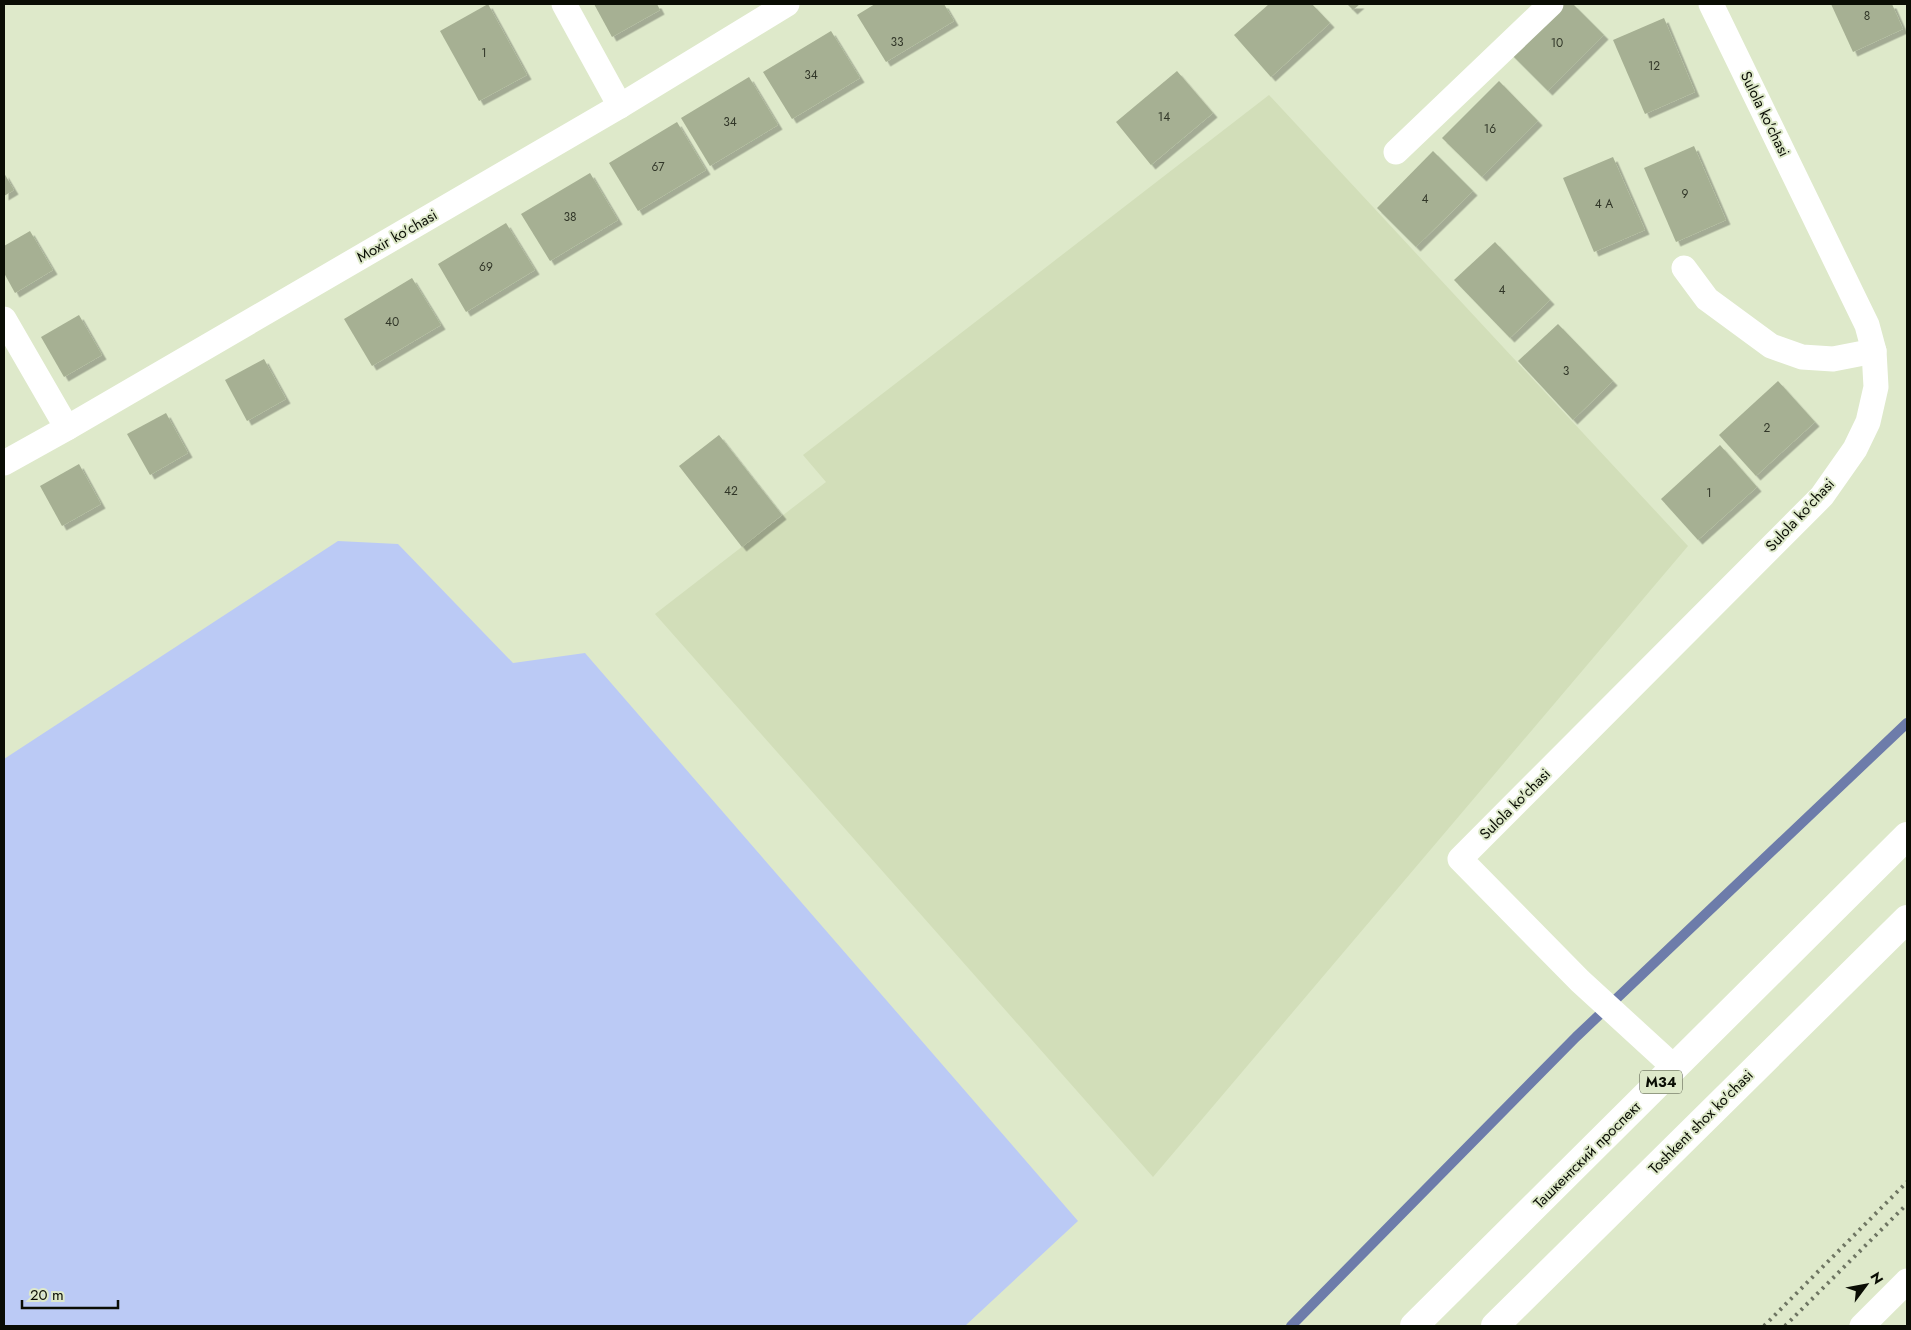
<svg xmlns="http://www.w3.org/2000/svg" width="1911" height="1330" viewBox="0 0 1911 1330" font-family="Jost,sans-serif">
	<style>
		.built { fill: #d2deb9 }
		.green { fill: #bbcaf5 }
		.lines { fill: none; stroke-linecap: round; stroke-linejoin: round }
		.stream { stroke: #6d7caa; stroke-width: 10 }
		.building { fill: #a6b093; filter: url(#shadow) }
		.street { stroke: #fff; stroke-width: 25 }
		.highway { stroke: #fff; stroke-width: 28 }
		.rail { stroke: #6e7562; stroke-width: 4; stroke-dasharray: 2.5 5; stroke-linecap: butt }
		.labels { text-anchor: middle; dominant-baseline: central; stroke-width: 4; stroke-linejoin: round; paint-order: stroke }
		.number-label { font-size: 12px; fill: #313628 }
		.shield { fill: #dee9ca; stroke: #4a4f3f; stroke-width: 1 }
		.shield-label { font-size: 14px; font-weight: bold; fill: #0a0d04 }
		.street-label { font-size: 15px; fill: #0a0d04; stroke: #dee9ca }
	</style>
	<defs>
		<filter id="shadow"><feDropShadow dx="4.5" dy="4.5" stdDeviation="0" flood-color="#0004"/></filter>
	</defs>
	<rect width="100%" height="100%" fill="#dee9ca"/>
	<polygon class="built" points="1269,95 1688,546 1153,1177 655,614 826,482 803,455"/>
	<polygon class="green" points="338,541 398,544 513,663 585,653 1078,1221 965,1326 4,1326 4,759"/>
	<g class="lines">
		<polyline class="stream" points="1291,1326 1576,1037 1907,723"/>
	</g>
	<g class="building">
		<polygon points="488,4 527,75 479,101 440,31"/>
		<polygon points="594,4 657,4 660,10 612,37"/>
		<polygon points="875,4 944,4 954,21 886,62 857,15"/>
		<polygon points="1269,4 1312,4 1330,23 1271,77 1234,35"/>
		<polygon points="1347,4 1360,4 1353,10"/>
		<polygon points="1558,4 1573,4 1604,35 1548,91 1509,52"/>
		<polygon points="1831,4 1892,4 1903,29 1853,52"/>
		<polygon points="1664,18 1695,92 1645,114 1613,40"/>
		<polygon points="831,31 860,78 792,119 763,72"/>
		<polygon points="1177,71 1213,113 1151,165 1116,122"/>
		<polygon points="749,77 778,125 710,166 681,118"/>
		<polygon points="1499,81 1538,121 1482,177 1442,138"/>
		<polygon points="677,122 706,170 638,211 609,163"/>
		<polygon points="1694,146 1726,220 1676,242 1644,168"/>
		<polygon points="1433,151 1473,191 1416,247 1377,208"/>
		<polygon points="1613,157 1645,230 1594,252 1563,178"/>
		<polygon points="4,173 14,190 4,196"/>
		<polygon points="590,173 618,220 550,261 521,214"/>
		<polygon points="506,223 535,270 466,312 438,264"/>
		<polygon points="30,231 53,270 15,293 4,273 4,246"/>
		<polygon points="1495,242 1550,300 1510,338 1454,280"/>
		<polygon points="412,278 441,325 372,366 344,319"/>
		<polygon points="79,315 102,355 64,377 41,337"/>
		<polygon points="1558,324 1613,381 1573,420 1518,361"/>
		<polygon points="264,359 286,399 247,421 225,380"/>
		<polygon points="1778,381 1815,422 1756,476 1719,435"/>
		<polygon points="166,413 188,453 150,475 127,434"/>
		<polygon points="719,435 782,515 742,547 679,466"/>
		<polygon points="1720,445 1757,487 1698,540 1661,499"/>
		<polygon points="79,464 101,504 62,526 40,486"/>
	</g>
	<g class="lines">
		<g class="street">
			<polyline points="564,4 620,106"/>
			<polyline points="1396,152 1551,4"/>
			<polyline points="1684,268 1707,299 1771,346 1802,357 1833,359 1874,351"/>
			<polyline points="4,319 67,428"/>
			<polyline points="4,463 67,428 620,106 787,4"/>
			<polyline points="1675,1068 1580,981 1460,859 1822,496 1855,449 1868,422 1876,387 1874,351 1867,325 1711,4"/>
			<polyline points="1862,1326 1907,1281"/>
		</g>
		<g class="highway">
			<polyline points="1414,1326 1907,836"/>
			<polyline points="1495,1326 1907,919"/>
		</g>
		<g class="rail">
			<polyline points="1764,1326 1907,1182"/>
			<polyline points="1785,1326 1907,1204"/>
		</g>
	</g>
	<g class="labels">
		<g class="number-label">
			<text x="1867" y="16">8</text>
			<text x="897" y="42">33</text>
			<text x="1557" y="43">10</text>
			<text x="484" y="53">1</text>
			<text x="1654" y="66">12</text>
			<text x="811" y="75">34</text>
			<text x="1164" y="117">14</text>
			<text x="730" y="122">34</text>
			<text x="1490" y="129">16</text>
			<text x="658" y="167">67</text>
			<text x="1685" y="194">9</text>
			<text x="1425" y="199">4</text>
			<text x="1604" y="204">4 А</text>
			<text x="570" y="217">38</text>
			<text x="486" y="267">69</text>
			<text x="1502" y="290">4</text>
			<text x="392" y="322">40</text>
			<text x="1566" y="371">3</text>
			<text x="1767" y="428">2</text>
			<text x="731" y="491">42</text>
			<text x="1709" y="493">1</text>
		</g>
		<rect class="shield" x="1640" y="1070.5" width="42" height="23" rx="4"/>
		<g class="shield-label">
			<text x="1661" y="1082">M34</text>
		</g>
		<g class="street-label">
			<text transform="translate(1765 114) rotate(64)">Sulola ko'chasi</text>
			<text transform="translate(397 236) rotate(-30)">Moxir ko'chasi</text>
			<text transform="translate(1800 515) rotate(-47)">Sulola ko'chasi</text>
			<text transform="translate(1515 804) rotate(-45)">Sulola ko'chasi</text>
			<text transform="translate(1701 1122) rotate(-45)">Toshkent shox ko'chasi</text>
			<text transform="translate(1587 1155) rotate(-45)">Ташкентский проспект</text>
		</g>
	</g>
	<rect width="1911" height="1330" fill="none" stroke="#0a0d04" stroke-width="10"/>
	<g transform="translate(1866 1285) rotate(58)" stroke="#dee9ca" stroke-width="4" paint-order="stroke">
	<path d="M0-4L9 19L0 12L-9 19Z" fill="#0a0d04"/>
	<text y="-8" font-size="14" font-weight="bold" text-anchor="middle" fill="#0a0d04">N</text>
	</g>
	<path d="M22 1300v8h96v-8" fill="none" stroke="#0a0d04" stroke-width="2.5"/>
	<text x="30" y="1300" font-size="15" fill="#0a0d04" stroke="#dee9ca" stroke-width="4" paint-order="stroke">20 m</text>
</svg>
